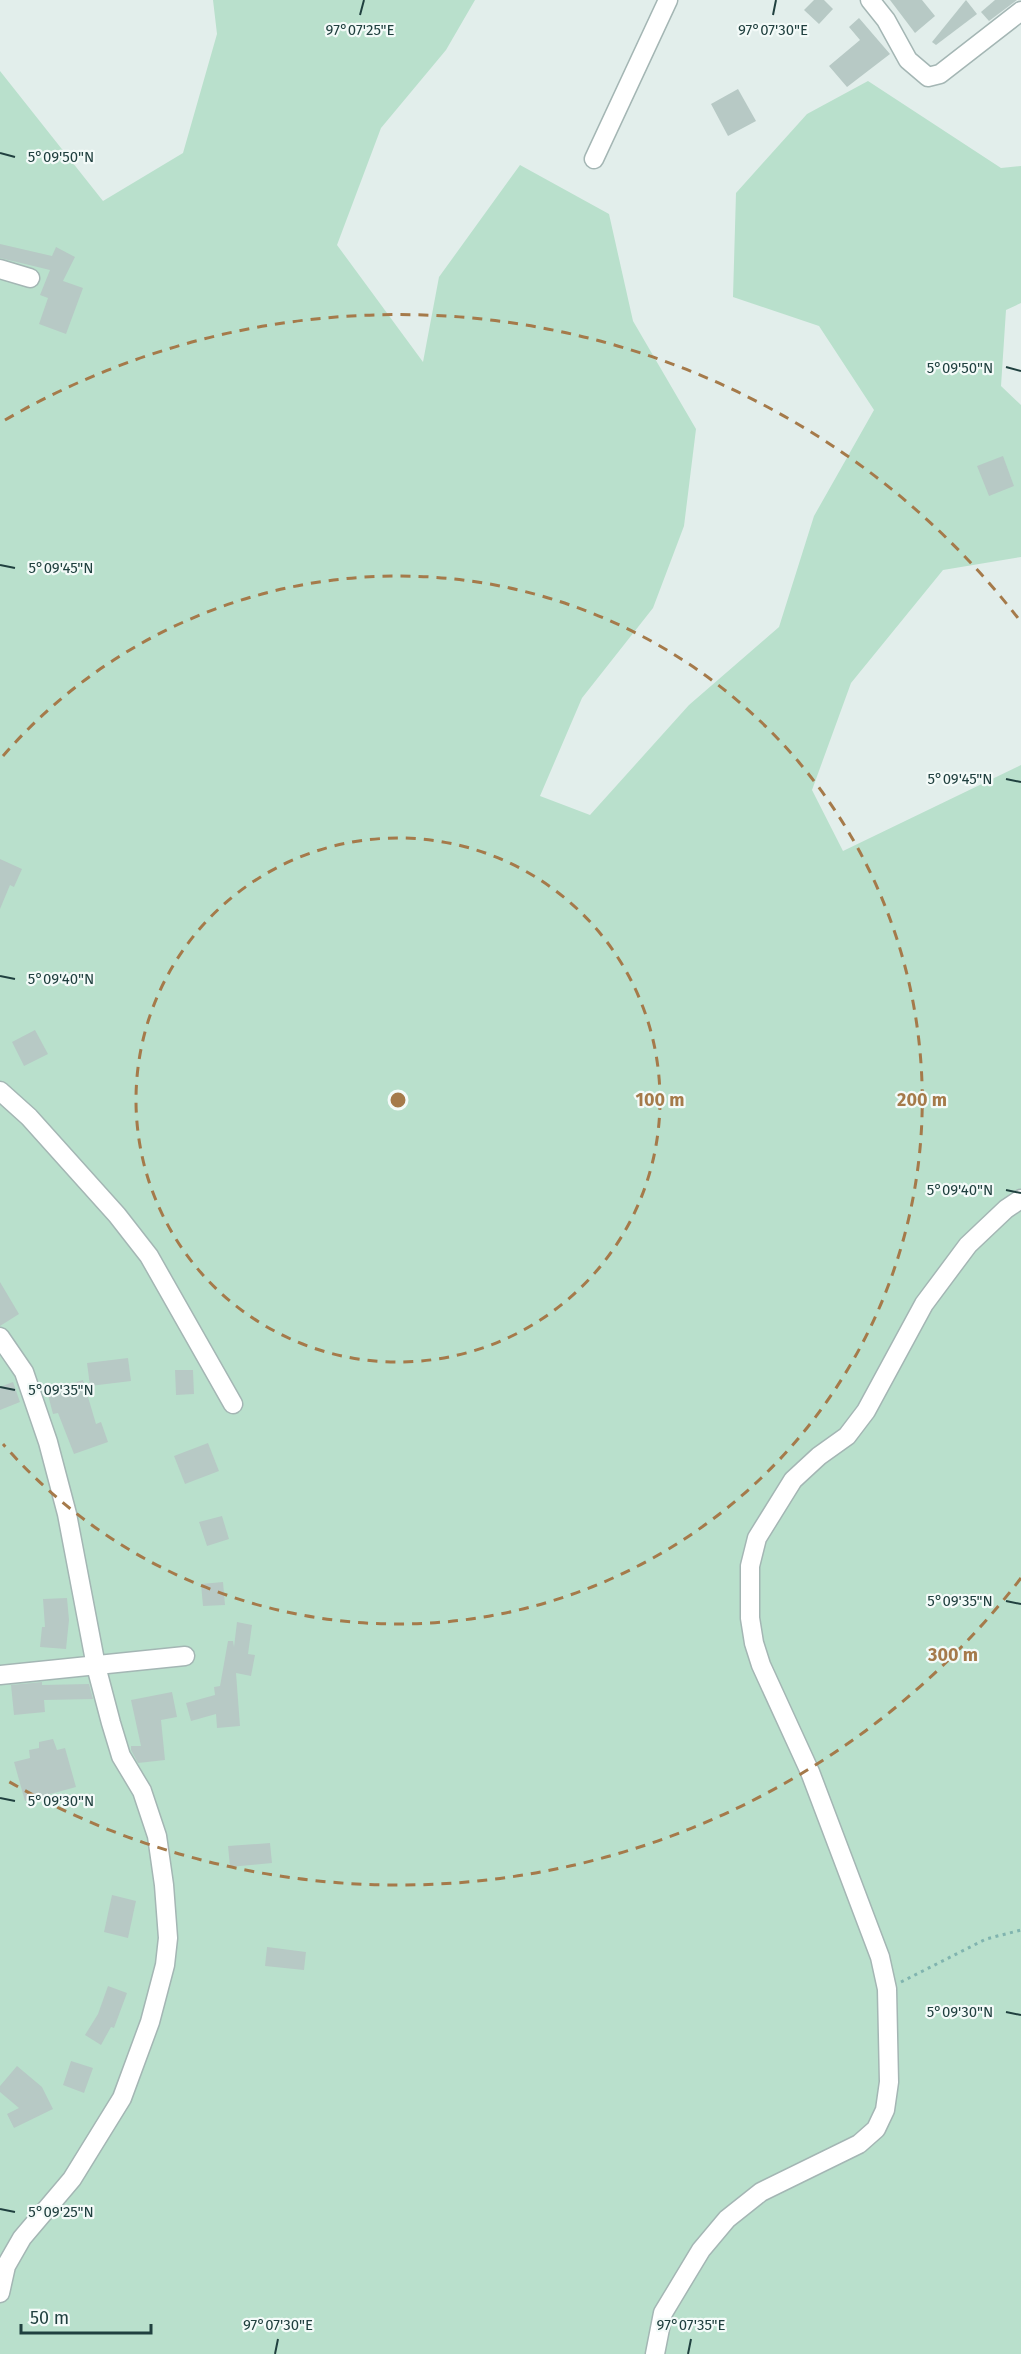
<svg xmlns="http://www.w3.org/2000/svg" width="1021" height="2354" viewBox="0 0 1021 2354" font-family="'Fira Sans',sans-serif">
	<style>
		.green { fill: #b9e0cc }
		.building { fill: #b7c9c5 }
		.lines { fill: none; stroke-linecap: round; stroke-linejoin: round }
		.street-casing { stroke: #a4b6b4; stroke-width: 21 }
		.path { stroke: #80b4af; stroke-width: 3; stroke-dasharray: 3 4.5; stroke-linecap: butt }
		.street { stroke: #fff; stroke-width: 18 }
		.ticks { fill: none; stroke: #20403f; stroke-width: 2 }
		.ring { fill: none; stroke: #a57a4a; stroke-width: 3; stroke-dasharray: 10 8 }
		.ticks-label { font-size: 15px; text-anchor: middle; fill: #20403f; stroke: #f3faf8; stroke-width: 4.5; stroke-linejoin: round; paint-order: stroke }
		.centre { fill: #a57a4a; stroke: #f3faf8; stroke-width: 3 }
		.ring-label { font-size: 18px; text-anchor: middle; font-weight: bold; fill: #a57a4a; stroke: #f3faf8; stroke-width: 4.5; stroke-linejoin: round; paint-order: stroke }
	</style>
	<rect width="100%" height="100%" fill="#e2eeeb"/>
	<polygon class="green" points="213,0 475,0 446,50 381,128 337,245 423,362 439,277 520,165 609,214 633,321 696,429 684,526 653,608 582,698 540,796 590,815 689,705 779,627 814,516 874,410 819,326 733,297 736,193 807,114 868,81 1001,168 1021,166 1021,303 1006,310 1001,386 1021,405 1021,557 943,570 851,683 812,790 843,851 1021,765 1021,2354 0,2354 0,71 103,201 183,153 217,34"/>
	<g class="building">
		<polygon points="814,0 824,0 833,9 819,24 804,10"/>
		<polygon points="890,0 922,0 935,16 915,33"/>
		<polygon points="966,0 977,14 936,45 932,42"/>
		<polygon points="995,0 1017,0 989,21 981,12"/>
		<polygon points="859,18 890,54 847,87 829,66 860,40 849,27"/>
		<polygon points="738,89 756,121 728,136 711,104"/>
		<polygon points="0,244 52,256 56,247 75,257 63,281 83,288 66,334 39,324 48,298 40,295 50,270 0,258"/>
		<polygon points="1003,456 1014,486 989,496 977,466"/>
		<polygon points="0,859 22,869 14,887 10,885 0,909"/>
		<polygon points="35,1030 48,1054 24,1066 12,1042"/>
		<polygon points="0,1282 19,1314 0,1326"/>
		<polygon points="128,1358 131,1381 90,1386 87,1363"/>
		<polygon points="175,1370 193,1370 194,1394 176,1395"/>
		<polygon points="83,1380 96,1424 101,1422 108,1442 74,1454 58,1413 53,1414 47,1391"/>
		<polygon points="13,1382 20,1402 0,1410 0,1387"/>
		<polygon points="208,1443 219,1471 185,1484 174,1456"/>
		<polygon points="222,1516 229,1539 207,1546 199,1522"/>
		<polygon points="223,1582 225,1605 203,1606 201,1584"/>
		<polygon points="67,1598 69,1620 66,1649 40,1647 42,1627 45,1627 43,1599"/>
		<polygon points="237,1622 252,1625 248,1654 255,1655 251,1676 236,1673 240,1726 217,1728 216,1714 191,1721 186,1703 215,1695 214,1687 220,1686 228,1641 233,1641 234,1647"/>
		<polygon points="42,1682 42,1685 89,1684 93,1699 44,1700 45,1712 14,1715 11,1685"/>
		<polygon points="172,1692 177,1717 161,1720 165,1760 138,1763 131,1750 131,1746 141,1746 131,1700"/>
		<polygon points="53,1739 57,1750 65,1748 76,1787 25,1801 14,1762 30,1758 29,1750 39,1748 39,1742"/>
		<polygon points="270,1843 272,1863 230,1867 228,1846"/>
		<polygon points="112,1895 136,1901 128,1938 104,1932"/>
		<polygon points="267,1947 306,1952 304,1970 265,1966"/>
		<polygon points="108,1986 127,1993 114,2028 111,2027 101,2045 85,2035 98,2014"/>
		<polygon points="71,2061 93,2068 84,2093 63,2085"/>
		<polygon points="17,2066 42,2087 53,2109 14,2128 7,2114 19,2108 0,2092 0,2086"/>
	</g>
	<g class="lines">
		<g class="street-casing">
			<g id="street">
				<polyline points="870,0 886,20 908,60 928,77 940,74 1021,11"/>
				<polyline points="594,159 668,0"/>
				<polyline points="0,269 30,278"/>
				<polyline points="0,1091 29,1117 117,1215 149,1256 233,1404"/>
				<polyline points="0,1337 24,1372 48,1442 67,1514 96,1666 111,1723 121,1756 142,1791 157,1836 164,1885 168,1938 165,1965 150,2022 122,2098 72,2179 22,2238 6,2266 0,2293"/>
				<polyline points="0,1675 185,1656"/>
				<polyline points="655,2354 663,2313 701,2250 727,2219 761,2192 859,2144 876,2129 885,2110 889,2082 887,1989 880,1957 810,1772 761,1665 754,1643 750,1618 750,1566 757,1538 793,1480 819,1456 847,1436 866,1411 924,1304 968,1245 1006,1209 1021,1199"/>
			</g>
		</g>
		<polyline class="path" points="901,1982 986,1939 1021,1930"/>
		<use href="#street" class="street"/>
	</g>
	<path class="ticks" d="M360,15L364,0M773,15L776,0M0,153L15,157M1006,367L1021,371M0,565L15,568M1006,779L1021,782M0,976L15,979M1006,1190L1021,1193M0,1387L15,1390M1006,1601L1021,1604M0,1798L15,1801M1006,2012L1021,2015M0,2209L15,2212M275,2354L278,2339M688,2354L691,2339"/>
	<g class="ring">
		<circle cx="398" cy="1100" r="262"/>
		<path d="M3 756A524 524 0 1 1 3 1444"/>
		<path d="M1021 1578A785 785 0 0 1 6 1780M5 420A785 785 0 0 1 1021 622"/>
	</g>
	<g class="ticks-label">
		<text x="360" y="35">97°07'25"E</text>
		<text x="773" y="35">97°07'30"E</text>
		<text x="61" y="162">5°09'50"N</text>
		<text x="960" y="373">5°09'50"N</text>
		<text x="61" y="573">5°09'45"N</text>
		<text x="960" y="784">5°09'45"N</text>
		<text x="61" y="984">5°09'40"N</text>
		<text x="960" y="1195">5°09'40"N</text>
		<text x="61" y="1395">5°09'35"N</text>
		<text x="960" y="1606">5°09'35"N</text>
		<text x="61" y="1806">5°09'30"N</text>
		<text x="960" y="2017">5°09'30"N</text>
		<text x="61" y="2217">5°09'25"N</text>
		<text x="278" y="2330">97°07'30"E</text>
		<text x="691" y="2330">97°07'35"E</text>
	</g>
	<circle cx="398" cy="1100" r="9" class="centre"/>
	<g class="ring-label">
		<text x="660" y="1106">100 m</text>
		<text x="922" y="1106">200 m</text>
		<text x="953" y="1661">300 m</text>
	</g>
	<path d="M21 2324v9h130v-9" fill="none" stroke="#20403f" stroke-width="3"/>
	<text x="30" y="2324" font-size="18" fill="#20403f" stroke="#f3faf8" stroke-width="4.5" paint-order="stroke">50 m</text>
</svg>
